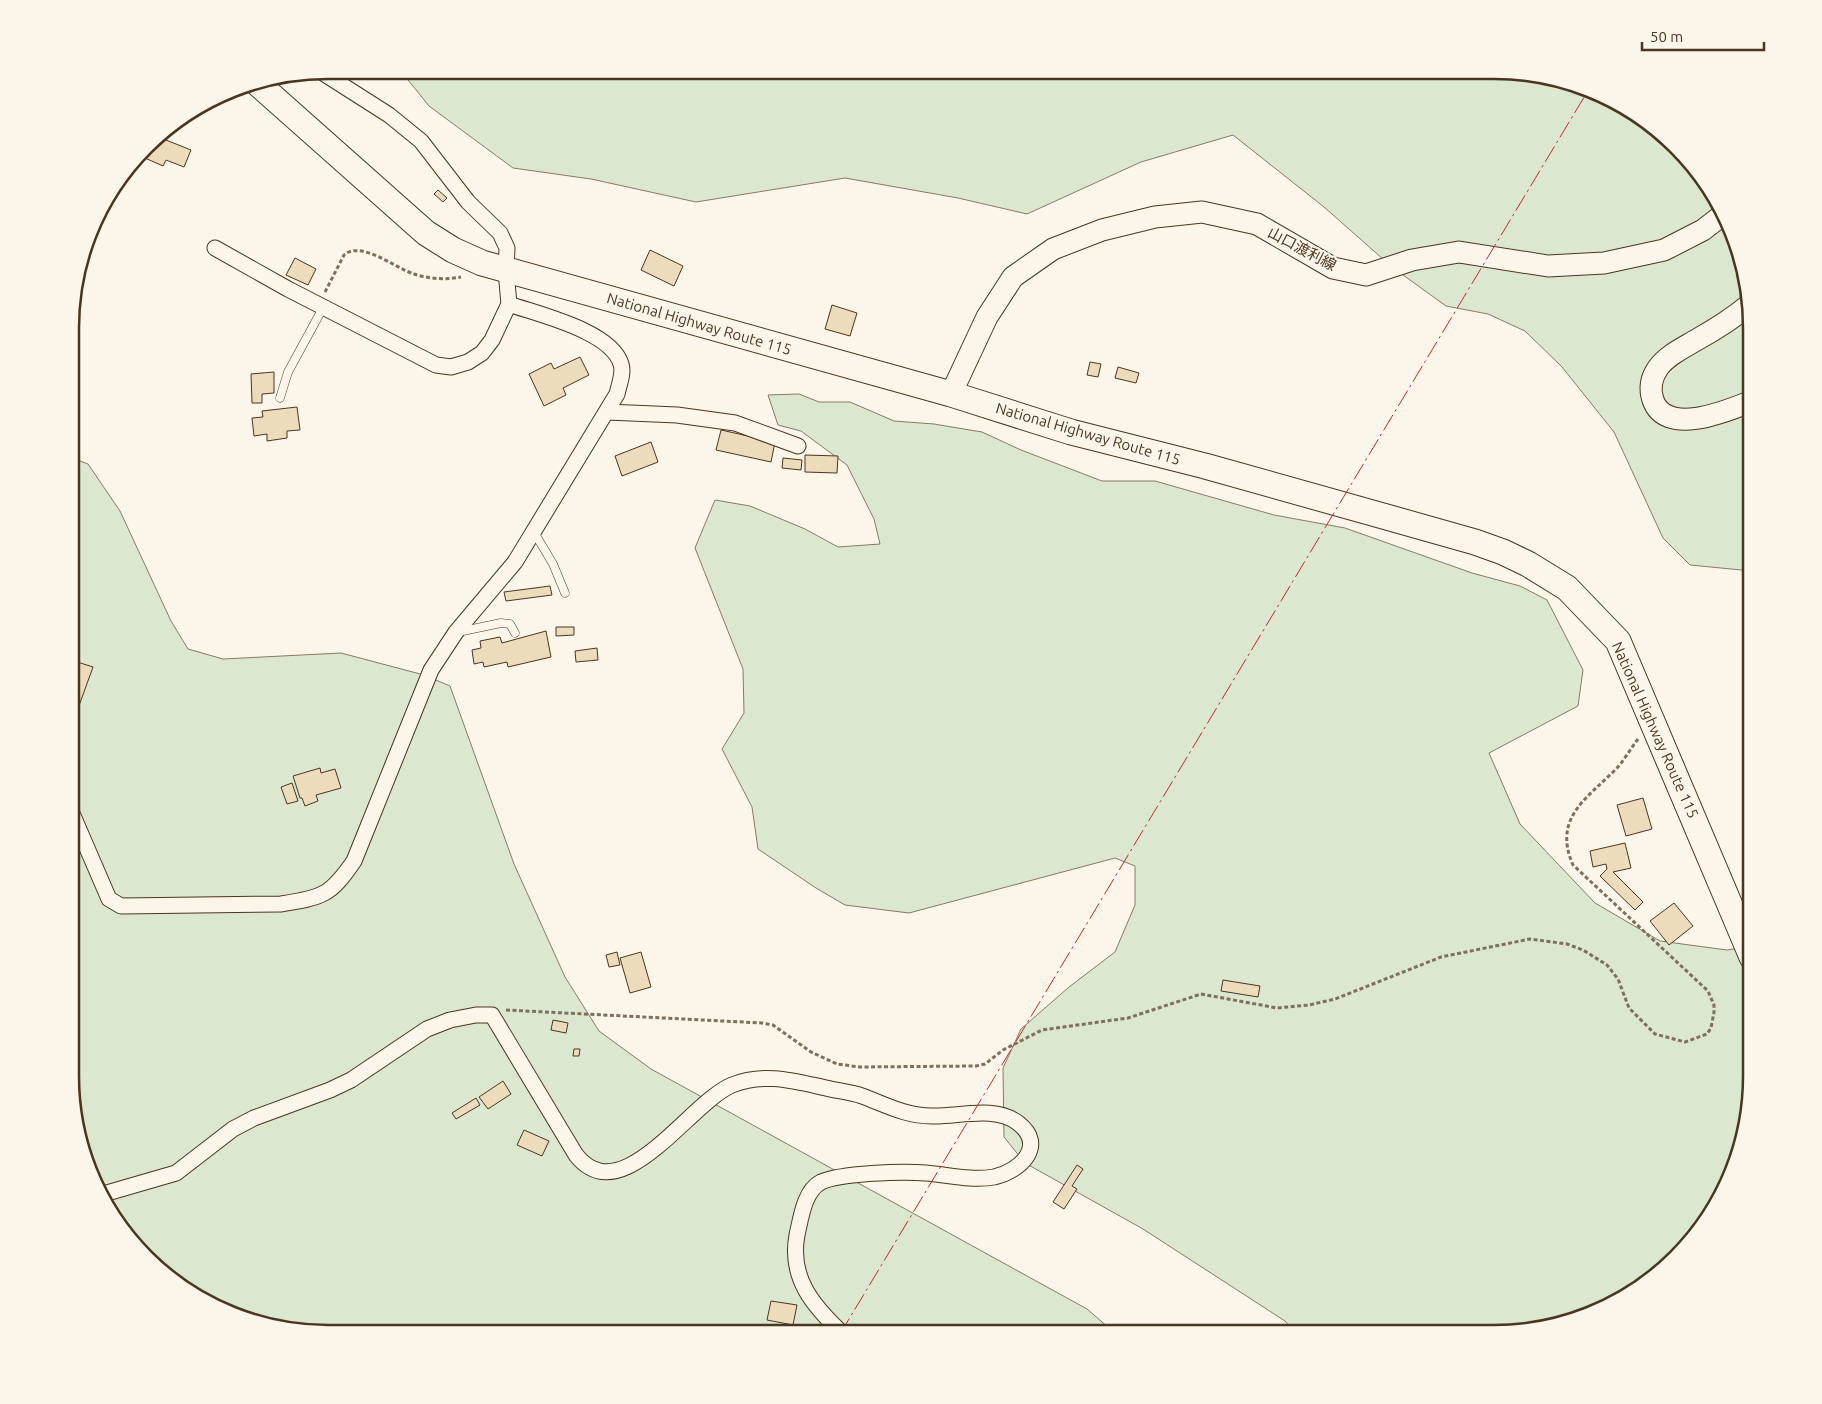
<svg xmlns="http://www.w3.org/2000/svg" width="1822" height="1404" font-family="Ubuntu,'Noto Sans JP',sans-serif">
	<rect width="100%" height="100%" fill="#fbf6e9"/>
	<g fill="#dce7d0" stroke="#887966">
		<path d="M400,70L1511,71L1592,90L1664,134L1726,214L1733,235L1734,259L1745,275L1752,328V571L1690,565L1663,538L1614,432L1562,367L1525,331L1488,314L1446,306L1392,267L1324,207L1233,135L1141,162L1027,214L958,198L845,178L696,202L591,179L513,168L429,106Z"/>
		<path d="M799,394L819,402H850L894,421L934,424L982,432L1021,450L1102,481H1155L1274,515L1345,528L1472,573L1520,586L1547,600L1583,670L1578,706L1489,753L1520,824L1595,903L1660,941L1727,950L1752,946L1751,1093L1732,1175L1688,1246L1608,1308L1545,1329L1494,1334H1296L1285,1321L1143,1229L1025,1163L1004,1137L1003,1068L1021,1029L1069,987L1115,952L1135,905V866L1115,858L909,913L845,905L816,888L758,849L752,807L722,749L744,713L743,669L695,548L715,500L750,506L805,529L838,547L880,544L874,519L847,465L801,431L778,425L768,395Z"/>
		<path d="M72,458L88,464L120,511L171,621L188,649L223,659L341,653L424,675L450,686L514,864L565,977L599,1031L651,1069L1087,1309L1116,1334L311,1333L230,1314L158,1270L97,1190L71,1093Z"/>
	</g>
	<g fill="#ecdcbc" stroke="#4a3520">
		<path d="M156,136L191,150L184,167L166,160L163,166L145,158Z"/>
		<path d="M438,190L447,198L443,202L434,194Z"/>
		<path d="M650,250L683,266L674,286L641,270Z"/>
		<path d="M295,258L316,269L308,285L286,275Z"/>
		<path d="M832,305L857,313L850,336L825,329Z"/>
		<path d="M580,357L589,375L563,388L566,395L544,406L529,374L551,363L554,369Z"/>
		<path d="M1090,362L1101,364L1098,377L1087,375Z"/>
		<path d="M1118,367L1139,373L1136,383L1115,378Z"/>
		<path d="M274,372V393L262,394V403H252L251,374Z"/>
		<path d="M297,407L300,430L287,431V438L267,441V434L254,436L252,418L263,417L262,411Z"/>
		<path d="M721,430L775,442L771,462L716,450Z"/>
		<path d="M651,442L658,462L622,476L615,456Z"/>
		<path d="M805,455L838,456L837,473L805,472Z"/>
		<path d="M783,458L802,460L801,470L782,468Z"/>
		<path d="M550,586L552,595L506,601L504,592Z"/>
		<path d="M556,627H574V635L556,636Z"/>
		<path d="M546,631L551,657L508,667L507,662L484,667L483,662L474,664L472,650L481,648L480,641L500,637L502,643Z"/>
		<path d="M597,648L598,660L576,662L575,651Z"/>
		<path d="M71,660L93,667L72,725H71Z"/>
		<path d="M320,768L321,773L335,769L341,788L316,795L318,801L305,806L302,798H300L293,776Z"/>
		<path d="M292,783L298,801L287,804L281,787Z"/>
		<path d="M1643,798L1652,829L1626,836L1617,805Z"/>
		<path d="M1625,843L1631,868L1613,872L1643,902L1635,910L1600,876L1607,869L1606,864L1593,867L1590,851Z"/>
		<path d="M1674,903L1693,926L1669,945L1650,921Z"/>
		<path d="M617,952L620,965L609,967L606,955Z"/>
		<path d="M641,952L651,987L630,993L620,958Z"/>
		<path d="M1223,980L1260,986L1258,997L1221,991Z"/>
		<path d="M553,1020L568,1023L566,1033L551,1030Z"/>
		<path d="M574,1049H580L579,1056H573Z"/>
		<path d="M503,1081L511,1094L488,1109L479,1097Z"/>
		<path d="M476,1098L480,1105L456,1119L452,1113Z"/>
		<path d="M524,1130L549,1141L542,1156L517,1145Z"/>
		<path d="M1077,1165L1083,1169L1072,1186L1077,1189L1064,1209L1053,1202Z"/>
		<path d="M771,1301L797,1305L793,1325L767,1320Z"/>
	</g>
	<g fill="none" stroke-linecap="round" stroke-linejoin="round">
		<defs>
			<g id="service">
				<path d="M280,398L288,372L324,306"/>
				<path d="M534,532L553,564L565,593"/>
				<path d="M458,632L501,623L510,624L515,633"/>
			</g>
			<g id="minor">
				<path d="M215,248L288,289L436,365L451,367L468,362L482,353L492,340L509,304L506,271L507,248L500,233L468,202L421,141L389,115L320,71"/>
				<path d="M607,412L677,415L735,423L798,446"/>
				<path d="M71,811L109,899L121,906L281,904C323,897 330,896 354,861L431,670L456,632L515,562L617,394C619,385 624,373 621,364C611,331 540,315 509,304"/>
				<path d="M100,1195L176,1173L233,1129L254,1118L330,1090L351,1080L427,1029L450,1020L476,1015H492L576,1155C622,1213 689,1103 732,1085C764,1072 794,1081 826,1088C838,1091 851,1092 862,1096C886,1105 906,1116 932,1116C958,1117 995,1105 1018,1123C1047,1145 1021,1171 994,1177C971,1181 949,1175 926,1173C902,1171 841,1173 821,1182C804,1191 801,1218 797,1235C789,1278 813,1306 843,1334"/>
			</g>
			<g id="secondary">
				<path d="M1749,305C1733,318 1716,329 1698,339C1685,347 1667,355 1658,368C1651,378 1649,388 1653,400C1666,437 1727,411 1752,401"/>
				<path d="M951,394L987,317L1013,277L1053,249L1102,230L1155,217L1202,212L1257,224L1333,268L1366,275L1412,260L1459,252L1548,266L1604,263L1664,250L1703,230L1725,213"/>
			</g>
			<path id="trunk" d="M256,82L426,233L453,250L482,263L951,394L1071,432L1205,466L1383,516L1475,542L1503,552L1528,564L1567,588L1618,641L1752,957"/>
		</defs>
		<use href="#service" stroke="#4a3520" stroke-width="9"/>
		<use href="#minor" stroke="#4a3520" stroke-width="17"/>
		<use href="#secondary" stroke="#4a3520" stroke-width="23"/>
		<use href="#trunk" stroke="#4a3520" stroke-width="27"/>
		<g stroke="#7f6f5c" stroke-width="3" stroke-dasharray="4 2.5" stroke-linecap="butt">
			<path d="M325,292L344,255C361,240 395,268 414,274C429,279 446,280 461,277"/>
			<path d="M506,1010L762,1023L773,1025L811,1052L837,1064L860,1067L976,1066L985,1064L1003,1050L1042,1030L1128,1018L1201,994L1277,1008L1309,1005L1335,999L1441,957L1530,939L1567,944L1583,950L1607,965L1618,979L1629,1008L1655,1034L1685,1042L1707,1034L1711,1028L1714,1012V1005L1708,991L1573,865C1552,817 1588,798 1617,768C1625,759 1631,748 1638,739"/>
		</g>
		<use href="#service" stroke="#fbf6e9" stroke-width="8"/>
		<use href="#minor" stroke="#fbf6e9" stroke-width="15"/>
		<use href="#secondary" stroke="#fbf6e9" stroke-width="21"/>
		<use href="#trunk" stroke="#fbf6e9" stroke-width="25"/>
		<path stroke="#c62828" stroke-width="1" stroke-dasharray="18 4 2.5 4" stroke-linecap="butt" d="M840,1334L1589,89"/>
	</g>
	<g text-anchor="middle" stroke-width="4" stroke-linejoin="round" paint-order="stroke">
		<g font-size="15" fill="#4a3520" stroke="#fbf6e9">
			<text transform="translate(1302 249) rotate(28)" y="5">山口渡利線</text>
			<text transform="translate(699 324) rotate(16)" y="5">National Highway Route 115</text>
			<text transform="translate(1088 434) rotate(16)" y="5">National Highway Route 115</text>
			<text transform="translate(1655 730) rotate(66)" y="5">National Highway Route 115</text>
		</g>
	</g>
	<path d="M0 0H1822V1404H0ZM328 79H1494A249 249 0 0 1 1743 328V1076A249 249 0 0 1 1494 1325H328A249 249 0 0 1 79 1076V328A249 249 0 0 1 328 79Z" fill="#fbf6e9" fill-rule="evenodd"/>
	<path fill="none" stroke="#4a3520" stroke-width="2.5" d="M328 79H1494A249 249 0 0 1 1743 328V1076A249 249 0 0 1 1494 1325H328A249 249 0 0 1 79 1076V328A249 249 0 0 1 328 79Z"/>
	<path d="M1642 42v8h122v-8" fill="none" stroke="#4a3520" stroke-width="2.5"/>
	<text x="1650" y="42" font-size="15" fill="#4a3520" stroke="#fbf6e9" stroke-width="4" paint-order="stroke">50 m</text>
</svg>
